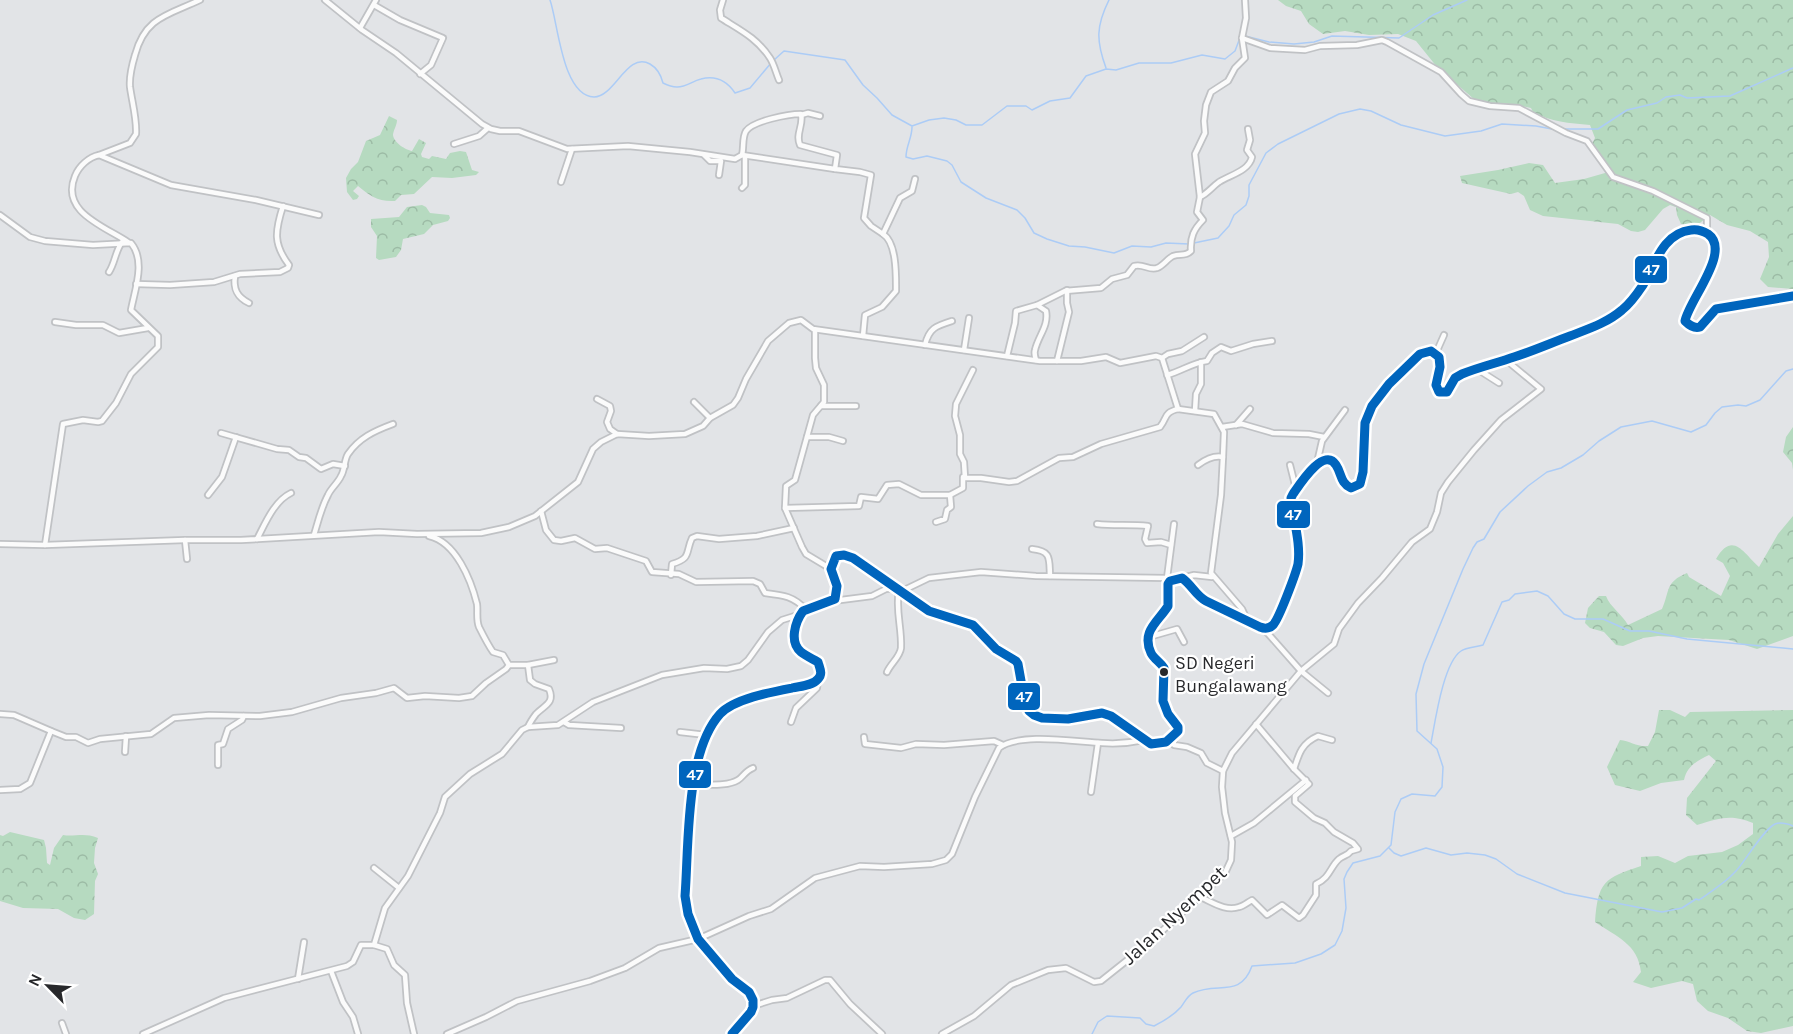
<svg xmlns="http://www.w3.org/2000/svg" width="1793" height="1034" font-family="Karla,sans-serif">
	<defs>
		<pattern id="forest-crowns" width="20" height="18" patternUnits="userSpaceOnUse" patternTransform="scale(1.5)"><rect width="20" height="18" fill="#b6dac0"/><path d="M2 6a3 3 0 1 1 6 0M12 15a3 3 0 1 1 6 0" fill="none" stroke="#9cbba5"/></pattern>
	</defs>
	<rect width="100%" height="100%" fill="#e2e4e7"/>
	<g fill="url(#forest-crowns)">
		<path d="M1278,0H1793V289L1768,287L1760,279L1769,257L1768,242L1750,231L1727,225L1710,215L1696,226L1681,224L1677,215L1676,207L1670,205L1663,209L1645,230L1638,232L1631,231L1618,224L1543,216L1530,210L1524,196L1518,192L1511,194L1462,183L1460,176L1498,170L1529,163L1543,165L1555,183L1584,179L1605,173L1609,166L1603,163L1591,146L1595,138L1590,125C1569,123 1551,122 1533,112L1531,108L1517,105L1488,104L1475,100L1437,67L1416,41L1398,34L1369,35L1345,31L1323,34L1309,24L1301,11L1286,6Z"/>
		<path d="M389,116L397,120C397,125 393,131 393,135C394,143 406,150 412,151L419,139L426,143L421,154L422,157L429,159L432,156L446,159L450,153L460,151L466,152L472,170L479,172L476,175L452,178L432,177L414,194L401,195L395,201C378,202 370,196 358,186L353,191L359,196L357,199L353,200L347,192L346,178L351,169L358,162L366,141L380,135Z"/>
		<path d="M422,205L426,207L430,213L449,215L450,218L448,221L433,225L424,234L403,239L401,250L396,257L379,260L376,258L377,236L371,227V219L399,217L407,207Z"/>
		<path d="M1793,427V470L1792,463L1783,452L1786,437Z"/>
		<path d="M1793,516V636L1757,649L1729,640L1658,636L1643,638L1623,646L1616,645L1604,632L1590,628L1585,623L1588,608L1599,596H1606C1610,607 1622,614 1628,625L1662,609C1670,591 1665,582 1687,573L1689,577L1721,596L1730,576L1723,563L1716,559C1733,530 1744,554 1759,567L1778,534Z"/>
		<path d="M1659,710H1670L1685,717L1690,712L1793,710V1026L1761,1033L1747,1031L1728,1018L1708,1011L1697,1001L1693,984L1682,981L1651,988L1633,982L1641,972C1638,944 1617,937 1595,922C1598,882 1604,878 1641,866V857L1658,856L1675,863L1688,856L1722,852L1738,845L1753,834V823C1730,814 1721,818 1697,825L1686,815L1687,798L1716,761L1709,755C1697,761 1687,766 1684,780L1661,783L1640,791L1615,785L1607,767L1620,740C1630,741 1637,747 1648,746L1655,732Z"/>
		<path d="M10,832L44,840L46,848L47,863L50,865L54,848L63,835C75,837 84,832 98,838L95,848L94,863L98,874L95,881L94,914L85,920L74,918L58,909L23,908L0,901V835L3,836Z"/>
	</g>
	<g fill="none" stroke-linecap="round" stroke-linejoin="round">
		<g stroke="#acccf6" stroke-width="1.5">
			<path d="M550,0C558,22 562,96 594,97C615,97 627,51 650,64C657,68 661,75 663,83C667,85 672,87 677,87C687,87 692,81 701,79C716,75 727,81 735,93L750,88L771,63"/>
			<path d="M774,60L784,51L845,60L863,85L877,98L892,115L912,126L929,120L944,118L956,120L966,125H982L1007,106H1026L1032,110L1050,101L1070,98L1086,76L1106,69L1116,70L1139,63H1171L1202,55L1225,59L1235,51L1241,35L1269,42L1294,44L1314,42L1332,36L1399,38L1433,15L1467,0"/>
			<path d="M1106,68C1096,41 1096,26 1109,0"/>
			<path d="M912,127C912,138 906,146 906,157L913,159L927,156L947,161L952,165L961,182L986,198L1017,210L1025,218L1034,233L1047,239L1069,246L1085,247L1114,253L1132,246L1151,247L1166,243L1189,244"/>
			<path d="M1561,129H1598L1627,110L1657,103L1666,97L1680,95L1687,98L1730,96L1793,68"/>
			<path d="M1194,243L1218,238L1229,226L1234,215L1246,205L1249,196V185L1266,153L1278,144L1339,114L1360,109L1371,111L1401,125L1445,136L1481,131L1502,124L1536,126L1557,130"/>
			<path d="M1431,743C1435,723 1443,663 1461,651C1466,647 1477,647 1483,645L1502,602L1509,600L1515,594L1537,591L1548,596L1564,614L1575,619H1603L1630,631H1649L1687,639L1793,649"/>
			<path d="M1389,848L1394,853L1401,856L1426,848L1451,855L1467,853L1485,855L1496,859L1517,874L1565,893L1662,912L1682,908L1696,899L1699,900C1712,891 1725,883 1736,871C1746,860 1763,830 1775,824C1780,822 1788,824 1793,826"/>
			<path d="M1092,1034L1098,1022L1107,1016L1140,1018L1146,1024L1154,1026C1164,1021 1174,1015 1181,1007C1185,1002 1187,996 1193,993C1217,981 1240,999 1252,966L1295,963L1321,954L1335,945L1342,931L1346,908L1344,879L1347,872L1353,863L1380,856L1391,845L1395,812L1401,799L1412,794L1435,796L1442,787L1443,767L1437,749L1417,731L1416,694L1424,664L1463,569L1473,548L1477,542L1484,539L1500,512L1528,486L1547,472L1561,468L1583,455L1599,441L1621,427L1652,421L1691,432L1706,425L1715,413L1722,407L1738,405L1746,406L1760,400L1786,371L1793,369"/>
		</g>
		<defs>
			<g id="minor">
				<path d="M325,0L362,30L396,53L482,124L491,129L500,131H519L567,149L628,146L690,152L735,159L742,155C744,148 742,137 746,131C753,121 788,114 801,114C804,125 795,134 800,145L837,155L835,169L860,172L871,175L864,218L871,226L883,234"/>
				<path d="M723,0L720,10L721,18C740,30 757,38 770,58C774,64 776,73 779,80"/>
				<path d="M374,5L400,20L443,38L431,65L420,74"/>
				<path d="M360,28L376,0"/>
				<path d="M1242,38L1270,48L1305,50L1320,46L1357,45L1382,40L1387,42L1441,72L1461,94L1469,101L1490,106L1519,108L1566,133L1587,141L1613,177L1653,191L1707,218V233"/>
				<path d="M801,115L808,113L820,116"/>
				<path d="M454,144L479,136L488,128"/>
				<path d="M99,155L130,143L136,134C137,119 132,102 130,87C129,76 132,65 135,55C145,17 168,15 200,0"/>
				<path d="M704,155L710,161H721L719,175"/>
				<path d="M742,155L835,169"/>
				<path d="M561,182L572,149"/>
				<path d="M742,188L745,185V156"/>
				<path d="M1200,197C1207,194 1212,187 1219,182C1230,175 1249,171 1252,157L1247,150L1250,140L1248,129"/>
				<path d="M0,215L30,237L45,241L93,245L131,243C146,261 135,289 131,310L158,336V347L131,374L116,403L102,421L98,422L83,420L63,424L45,545"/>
				<path d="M128,242C104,226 60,212 75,176C79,166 89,157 99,155L171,185L256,200L319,215"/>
				<path d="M109,272C115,263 115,252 122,242"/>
				<path d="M235,276C233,289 237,297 249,303"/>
				<path d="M136,284L170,285L214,282L240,274L280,272L288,268L289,265C273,244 275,231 283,206"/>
				<path d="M55,322L76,325H103L119,333L148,328"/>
				<path d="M815,330V358L816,368L824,385V402L813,415L795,480L786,486L785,508L802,547L806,554L831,569"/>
				<path d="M863,336L865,315L882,307L896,291C896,276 897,243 883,234L900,198L912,191L915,179"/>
				<path d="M925,345C929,328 936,326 952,321"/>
				<path d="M964,350L969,318"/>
				<path d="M1436,353L1444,335"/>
				<path d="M1007,356L1015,323L1016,311L1037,305"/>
				<path d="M1162,358L1178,409"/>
				<path d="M1036,360C1035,357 1034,353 1035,350C1038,336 1049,326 1046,311L1037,305L1065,291L1101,288L1112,279L1127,275L1134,266C1143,263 1149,271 1157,268C1163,266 1167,259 1173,256C1180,253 1185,257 1191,251C1190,237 1194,229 1203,220L1197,212L1200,197L1195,154L1205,133L1204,121L1206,105L1211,92L1228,81L1235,68L1245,58L1242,38L1246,18L1245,0"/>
				<path d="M1057,361L1069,312L1067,303V290"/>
				<path d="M1477,369L1499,383"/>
				<path d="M973,370L956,404L955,416L960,435V454L964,462L965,478H981L1009,482L1017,481L1059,458L1073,457L1101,444L1160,427C1168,417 1163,413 1178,409L1214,414L1224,432L1223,457L1221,495L1211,573L1242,609L1247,620"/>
				<path d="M1167,375C1182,371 1192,363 1207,361L1212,353L1221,347L1231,351L1253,344L1272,341"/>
				<path d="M597,399L610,406L611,411L607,422L610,429L617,434"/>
				<path d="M694,402L710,418"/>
				<path d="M821,406H856"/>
				<path d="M1195,411L1196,394L1201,384V362"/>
				<path d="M1236,425L1250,409"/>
				<path d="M1222,427L1242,424L1273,433L1309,434L1324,437"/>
				<path d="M221,433L277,449L289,450L299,457L306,458L321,469L333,464L345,466"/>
				<path d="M807,437H829L843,441"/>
				<path d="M1317,463L1322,441L1345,410"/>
				<path d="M1198,465C1206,459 1214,455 1223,457"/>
				<path d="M1290,465L1296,489"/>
				<path d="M208,495L222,477L236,437"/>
				<path d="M950,495L963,488V477"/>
				<path d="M785,508L859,506L861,497L878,499L887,485L899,484L921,495H950L951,507L947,510L945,519L936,522"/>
				<path d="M541,511L546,530L554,540L561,541L575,538L595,549L607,548L646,561L652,572L679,574L696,582L753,581L760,584L765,593C782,595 794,596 806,610"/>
				<path d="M1097,524C1114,526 1131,524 1148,526L1145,539L1147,543L1161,542L1171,545"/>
				<path d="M314,535C318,522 321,508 328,495C331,488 338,483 341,476C345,470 344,460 348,454C359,438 374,431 393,424"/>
				<path d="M257,539C265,524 274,501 291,493"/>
				<path d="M185,540L187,559"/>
				<path d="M0,544L45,545L185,540H241L379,532L417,534L481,533L509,527L535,516L578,482L593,449L601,442L617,434L649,436L685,434L703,426L710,418L733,405L738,398L746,379L768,341L789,323L801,320L813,329L1040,361H1081L1106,357L1120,363L1156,356L1162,358L1168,354L1182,351L1204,337"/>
				<path d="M1032,549C1052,551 1049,559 1050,576"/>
				<path d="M671,575L672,564C692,558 685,553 692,538L697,536L719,539L757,536L794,528"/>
				<path d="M1167,578L1174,524"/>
				<path d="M1182,578L1194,575L1212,577"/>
				<path d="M902,591L929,578L981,572L1036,576L1167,578L1170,581"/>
				<path d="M833,601L872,596L886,589L897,588"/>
				<path d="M1264,629L1301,671L1328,693"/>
				<path d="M1149,637L1177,629L1184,642"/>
				<path d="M509,665H528L554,660"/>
				<path d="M528,665L530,680L535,684L549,689C555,703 545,705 536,714C533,718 530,722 528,727"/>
				<path d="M887,672C891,663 900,657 901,648C902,628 895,609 899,589"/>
				<path d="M0,714L14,715L51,731L66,737H76L88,743L100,739L151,734L174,718L209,715L260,716L292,712L341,698L376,693L394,688L407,698L425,696L459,698L472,696L486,683L506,669L509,665L503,655L493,652C488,645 483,635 479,627C476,620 478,611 477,604C471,580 456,542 429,536"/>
				<path d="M564,722L569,725L621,728"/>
				<path d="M791,722L796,708L817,688L818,679"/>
				<path d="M680,732L706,735"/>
				<path d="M864,737L865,744L901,748L916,744L944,745L994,741L1003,745"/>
				<path d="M1173,737L1174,745L1187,747L1201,753L1207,763L1223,771"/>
				<path d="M125,752L126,736"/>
				<path d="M218,765V745L223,744L228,729L242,720L244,716"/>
				<path d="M1294,769C1299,753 1302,743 1318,736L1332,740"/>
				<path d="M693,785C706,784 726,787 738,780C743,777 745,771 753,768"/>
				<path d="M0,790L20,789L30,783L51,731"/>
				<path d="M1091,792L1098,743"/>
				<path d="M1231,836L1254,823L1306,780"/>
				<path d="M374,868L399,888"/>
				<path d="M1198,896C1211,901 1225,912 1239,907C1244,906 1248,902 1252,900L1267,915L1282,905L1299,918L1303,915L1316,895V884C1330,878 1330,867 1339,859C1344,855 1347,856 1351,851L1358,849L1353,843L1334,832L1325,823L1314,818L1295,802V796L1309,784L1294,769L1256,724"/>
				<path d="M374,945L387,949L394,965L405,975L407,1003L414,1034"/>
				<path d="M331,971L343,1002L353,1017L358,1034"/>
				<path d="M298,979L304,942"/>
				<path d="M753,1006L772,1000L787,998L825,980H830L850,1004L882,1034"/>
				<path d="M62,1023L66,1034"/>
				<path d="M143,1034L224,998L347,966L353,962L361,945H374L385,908L408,876L440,813L445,797L470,774L502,754L522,730L528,727L558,725L593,702L662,675L704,668L727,669L741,666L748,660L768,632L782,620L801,614"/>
				<path d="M447,1034L486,1017L517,1001L590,981L625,968L659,948L698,939L749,916L771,909L815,878L860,866L884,867L932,864L946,860L952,854L975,797L999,748C1019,732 1077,742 1102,743C1115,744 1130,743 1144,740"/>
				<path d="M732,1034L751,1012L753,1007V1000L749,992L732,979L698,939L688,914L685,896C689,845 685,753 720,714C734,699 771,692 792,688C800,686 812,686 818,679C823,674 820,669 818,662C813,659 806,656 801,652C789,642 795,622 803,611L835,599L837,586L831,569L836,556L844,555L853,558L929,611L973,625L996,649L1016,661L1018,664L1025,703L1029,711L1034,715L1042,718L1068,719L1102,713L1111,716L1151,744L1166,742L1178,731V727L1168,714L1163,701L1164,668C1160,662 1154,659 1151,653C1141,631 1158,622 1168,606V584L1170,581L1182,578C1192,585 1196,596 1206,601L1260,627C1265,629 1269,629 1273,625C1279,619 1296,573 1298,564C1301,543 1293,519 1291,498L1293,494C1300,484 1324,446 1336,465C1342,474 1340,483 1351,488L1360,484L1363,472L1365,423L1372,406L1389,384L1420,354L1431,351L1439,357L1440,367L1436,385L1439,392H1447L1455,378L1462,374C1479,367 1497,363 1514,357C1533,351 1551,343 1570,336C1588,329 1607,323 1622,310C1631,303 1637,294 1643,285C1655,264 1663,233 1691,230C1697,229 1703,231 1708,234C1732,251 1689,300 1685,321C1689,325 1694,329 1700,327L1716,309L1793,296"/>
				<path d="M942,1034L974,1016L1011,985L1048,970L1066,968L1094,982L1101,981L1150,942L1225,873L1231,860L1232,842L1225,813L1222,787L1223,771L1232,753L1301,671L1334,644L1339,629L1358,603L1382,578L1412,542L1430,529L1437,512L1441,493L1448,482L1474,450L1501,420L1541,389L1506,360"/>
			</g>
		</defs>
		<use href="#minor" stroke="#c0c2c5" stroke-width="8"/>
		<use href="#minor" stroke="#fbfbfb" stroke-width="4.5"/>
		<defs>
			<path id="bus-1" d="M732,1034L751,1012L753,1007V1000L749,992L732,979L698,939L688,914L685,896C689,845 685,753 720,714C734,699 771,692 792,688C800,686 812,686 818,679C823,674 820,669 818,662C813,659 806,656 801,652C789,642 795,622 803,611L835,599L837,586L831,569L836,556L844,555L853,558L929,611L973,625L996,649L1016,661L1018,664L1025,703L1029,711L1034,715L1042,718L1068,719L1102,713L1111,716L1151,744L1166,742L1178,731V727L1168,714L1163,701L1164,668C1160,662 1154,659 1151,653C1141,631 1158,622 1168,606V584L1170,581L1182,578C1192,585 1196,596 1206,601L1260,627C1265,629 1269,629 1273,625C1279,619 1296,573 1298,564C1301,543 1293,519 1291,498L1293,494C1300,484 1324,446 1336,465C1342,474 1340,483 1351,488L1360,484L1363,472L1365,423L1372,406L1389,384L1420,354L1431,351L1439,357L1440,367L1436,385L1439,392H1447L1455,378L1462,374C1479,367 1497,363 1514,357C1533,351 1551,343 1570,336C1588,329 1607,323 1622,310C1631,303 1637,294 1643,285C1655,264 1663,233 1691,230C1697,229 1703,231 1708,234C1732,251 1689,300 1685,321C1689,325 1694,329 1700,327L1716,309L1793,296"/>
		</defs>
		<use href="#bus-1" stroke="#fff" stroke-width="14"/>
		<use href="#bus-1" stroke="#0065bd" stroke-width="9"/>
	</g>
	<circle fill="#27282b" stroke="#fff" stroke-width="2" cx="1164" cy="672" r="5"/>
	<g text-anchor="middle" stroke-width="4.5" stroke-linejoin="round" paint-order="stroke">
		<g font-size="18" fill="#27282b" stroke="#fff" text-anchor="start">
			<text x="1175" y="669">SD Negeri<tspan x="1175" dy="23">Bungalawang</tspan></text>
		</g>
		<g font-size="20" fill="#27282b" stroke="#fff">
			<text transform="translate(1174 915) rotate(-43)" y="7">Jalan Nyempet</text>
		</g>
	</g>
	<g stroke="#fff" stroke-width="2">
		<rect x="1634" y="255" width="34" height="29" rx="6" fill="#0065bd"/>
		<rect x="1276" y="500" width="35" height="29" rx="6" fill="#0065bd"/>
		<rect x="1007" y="682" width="34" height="29" rx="6" fill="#0065bd"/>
		<rect x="678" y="760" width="34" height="29" rx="6" fill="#0065bd"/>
	</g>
	<g font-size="16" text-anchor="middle" font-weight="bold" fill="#fff">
		<text x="1651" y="275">47</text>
		<text x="1293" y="520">47</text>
		<text x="1024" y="702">47</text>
		<text x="695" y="780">47</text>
	</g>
	<g transform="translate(48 986) rotate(295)" stroke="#ffffff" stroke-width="4.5" paint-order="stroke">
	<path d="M0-4.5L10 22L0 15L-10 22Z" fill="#27282b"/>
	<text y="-9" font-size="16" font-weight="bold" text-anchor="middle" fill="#27282b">N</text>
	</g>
</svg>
